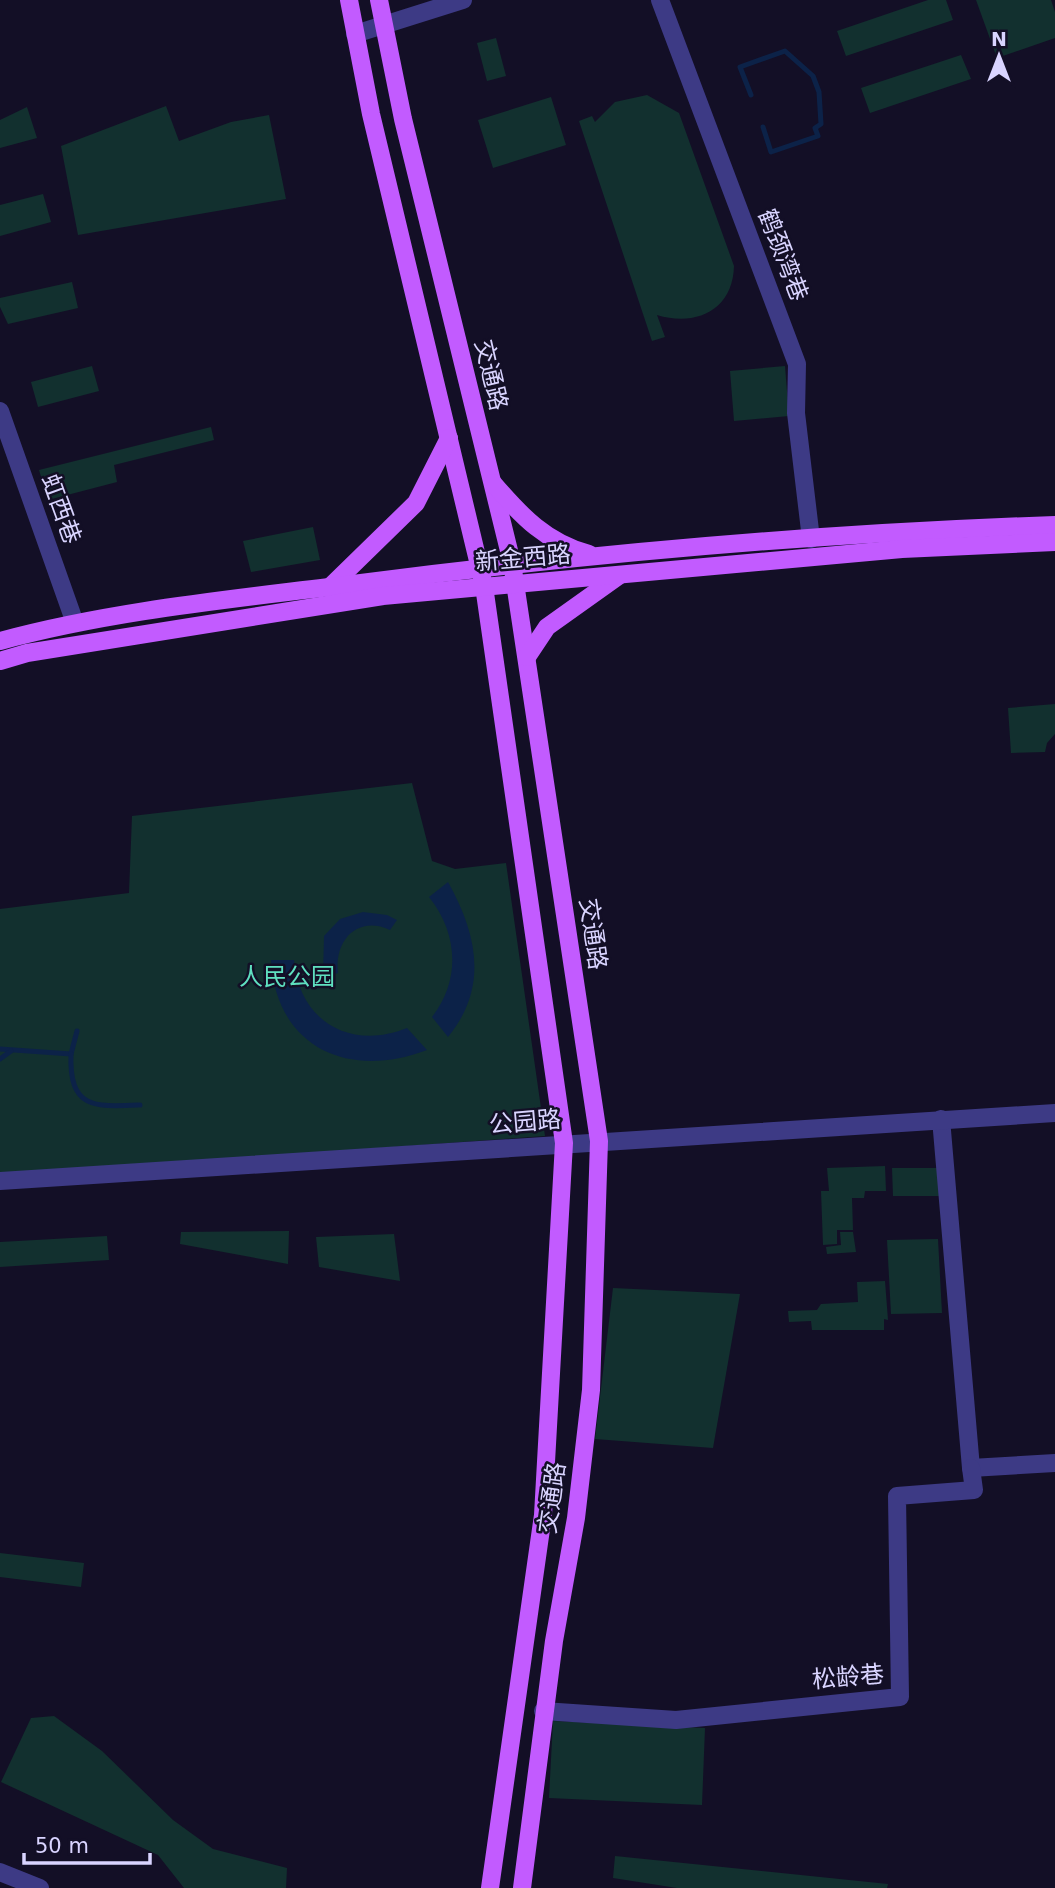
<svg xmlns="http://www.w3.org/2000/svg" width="1055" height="1888" font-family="'DejaVu Sans','Noto Sans SC',sans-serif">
	<rect width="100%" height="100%" fill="#130f26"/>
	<g fill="#12302f">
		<path d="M928,0H946L953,20L846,56L837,31Z"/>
		<path d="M976,0H1051L1055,12V38L997,58Z"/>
		<path d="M496,38L506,76L487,81L477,43Z"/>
		<path d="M961,55L971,79L870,113L861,88Z"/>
		<path d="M647,95L679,113L734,266C733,310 696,327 657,315L665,337L652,341L579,121L592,116L595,122L615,102Z"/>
		<path d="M551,97L566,145L493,168L478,120Z"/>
		<path d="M166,106L179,141L231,122L269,115L286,199L78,235L61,146Z"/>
		<path d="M27,107L37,138L0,148V120Z"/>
		<path d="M43,194L51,222L0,236V205Z"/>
		<path d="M72,282L78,308L8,324L0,307V298Z"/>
		<path d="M92,366L99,391L38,407L31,382Z"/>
		<path d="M785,366L789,416L734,421L730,371Z"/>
		<path d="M211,427L214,440L114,465L117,482L48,500L39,470Z"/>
		<path d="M313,527L320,560L251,572L243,541Z"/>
		<path d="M1055,704V734L1047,743L1045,752L1011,753L1008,708Z"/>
		<path d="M412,783L432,861L455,869L506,863L545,1136L0,1176V909L129,893L132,816Z"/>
		<path d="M885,1166L886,1191H865L864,1198H852L853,1230H837V1244L823,1245L821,1191H829L827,1168Z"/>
		<path d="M892,1168H940L941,1196H893Z"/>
		<path d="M289,1231L288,1264L180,1244L181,1232Z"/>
		<path d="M840,1232H853L856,1252L827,1254L826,1247L841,1245Z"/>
		<path d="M394,1234L400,1281L319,1267L316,1237Z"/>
		<path d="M107,1236L109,1260L0,1267V1242Z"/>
		<path d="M938,1239L942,1313L891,1314L887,1240Z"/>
		<path d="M885,1281L888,1320L884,1319V1330H812L811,1321L789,1322L788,1311L817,1310L821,1304L858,1302L857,1282Z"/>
		<path d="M613,1288L740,1294L713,1448L595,1439Z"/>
		<path d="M0,1553L84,1563L81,1587L0,1577Z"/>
		<path d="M54,1716L102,1751L173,1820L213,1849L287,1868L286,1888H184L158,1855L1,1782L31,1718Z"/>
		<path d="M553,1721L705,1728L702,1805L549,1798Z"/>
		<path d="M615,1856L888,1884L887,1888H677L613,1878Z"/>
	</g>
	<g fill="#0c2248">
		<path d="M448,882C477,934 489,987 448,1037L432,1017C461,980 458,933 429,897Z"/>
		<path d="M363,912L387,915L397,920L390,930C358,915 334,940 338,973L323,977L324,936L340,919Z"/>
		<path d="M271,960H294C299,1021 350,1051 407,1028L427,1050C349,1080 276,1048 271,960Z"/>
	</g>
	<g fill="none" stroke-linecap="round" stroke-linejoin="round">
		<g stroke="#0c2248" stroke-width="5">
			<path d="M751,95L740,67L785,51L813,76L819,92L821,124L815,128L818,136L771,152L763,127"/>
			<path d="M0,1049L71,1054L77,1031"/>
			<path d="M71,1054C69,1109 94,1107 140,1105"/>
			<path d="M0,1059L11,1051"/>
		</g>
		<g stroke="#3d3a85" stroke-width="18">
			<path d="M660,0L797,364L796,413L811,539"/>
			<path d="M355,34L463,0"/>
			<path d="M0,411L75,623"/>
			<path d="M941,1119L971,1468L1055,1463"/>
			<path d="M0,1181L1055,1113"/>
			<path d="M543,1711L676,1720L900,1697L897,1496L974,1490L971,1468"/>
			<path d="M0,1872L40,1888"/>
		</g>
		<g stroke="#c25bff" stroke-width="18">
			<path d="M349,0L371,114L484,586L564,1143L543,1515L490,1888"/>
			<path d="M379,0L403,119L512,563L599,1141L591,1390L576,1518L554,1641L522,1888"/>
			<path d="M493,483C521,516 547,543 589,554"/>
			<path d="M331,586L416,503L449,438"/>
			<path d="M0,641C114,610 235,599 353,584C585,554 821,533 1055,525"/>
			<path d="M527,657L547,627L620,575"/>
			<path d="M0,661L27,653L383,596L902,549L1055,542"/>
		</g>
	</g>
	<g text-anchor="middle" stroke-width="5" stroke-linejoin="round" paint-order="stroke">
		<g font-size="24" fill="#d9d4ff" stroke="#130f26">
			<text transform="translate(783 255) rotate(69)" y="8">鹤颈湾巷</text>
			<text transform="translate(491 375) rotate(77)" y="8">交通路</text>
			<text transform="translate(61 509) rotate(70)" y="8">虹西巷</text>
			<text transform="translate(523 558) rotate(-5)" y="8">新金西路</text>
			<text transform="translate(593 934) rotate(82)" y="8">交通路</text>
			<text transform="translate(525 1122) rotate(-5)" y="8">公园路</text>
			<text transform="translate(552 1498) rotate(-82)" y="8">交通路</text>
			<text transform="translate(848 1677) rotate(-5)" y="8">松龄巷</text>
		</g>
		<g font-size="24" fill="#5fe0c0" stroke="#130f26">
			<text x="287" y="985">人民公园</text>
		</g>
	</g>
	<g transform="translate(999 56)" stroke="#130f26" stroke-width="5" paint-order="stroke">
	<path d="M0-5L12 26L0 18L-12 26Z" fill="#d9d4ff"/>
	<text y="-10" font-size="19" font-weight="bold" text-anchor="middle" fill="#d9d4ff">N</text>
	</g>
	<path d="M24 1853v10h126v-10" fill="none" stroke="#d9d4ff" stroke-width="3.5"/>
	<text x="35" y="1853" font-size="21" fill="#d9d4ff" stroke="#130f26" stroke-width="5" paint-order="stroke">50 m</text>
</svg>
